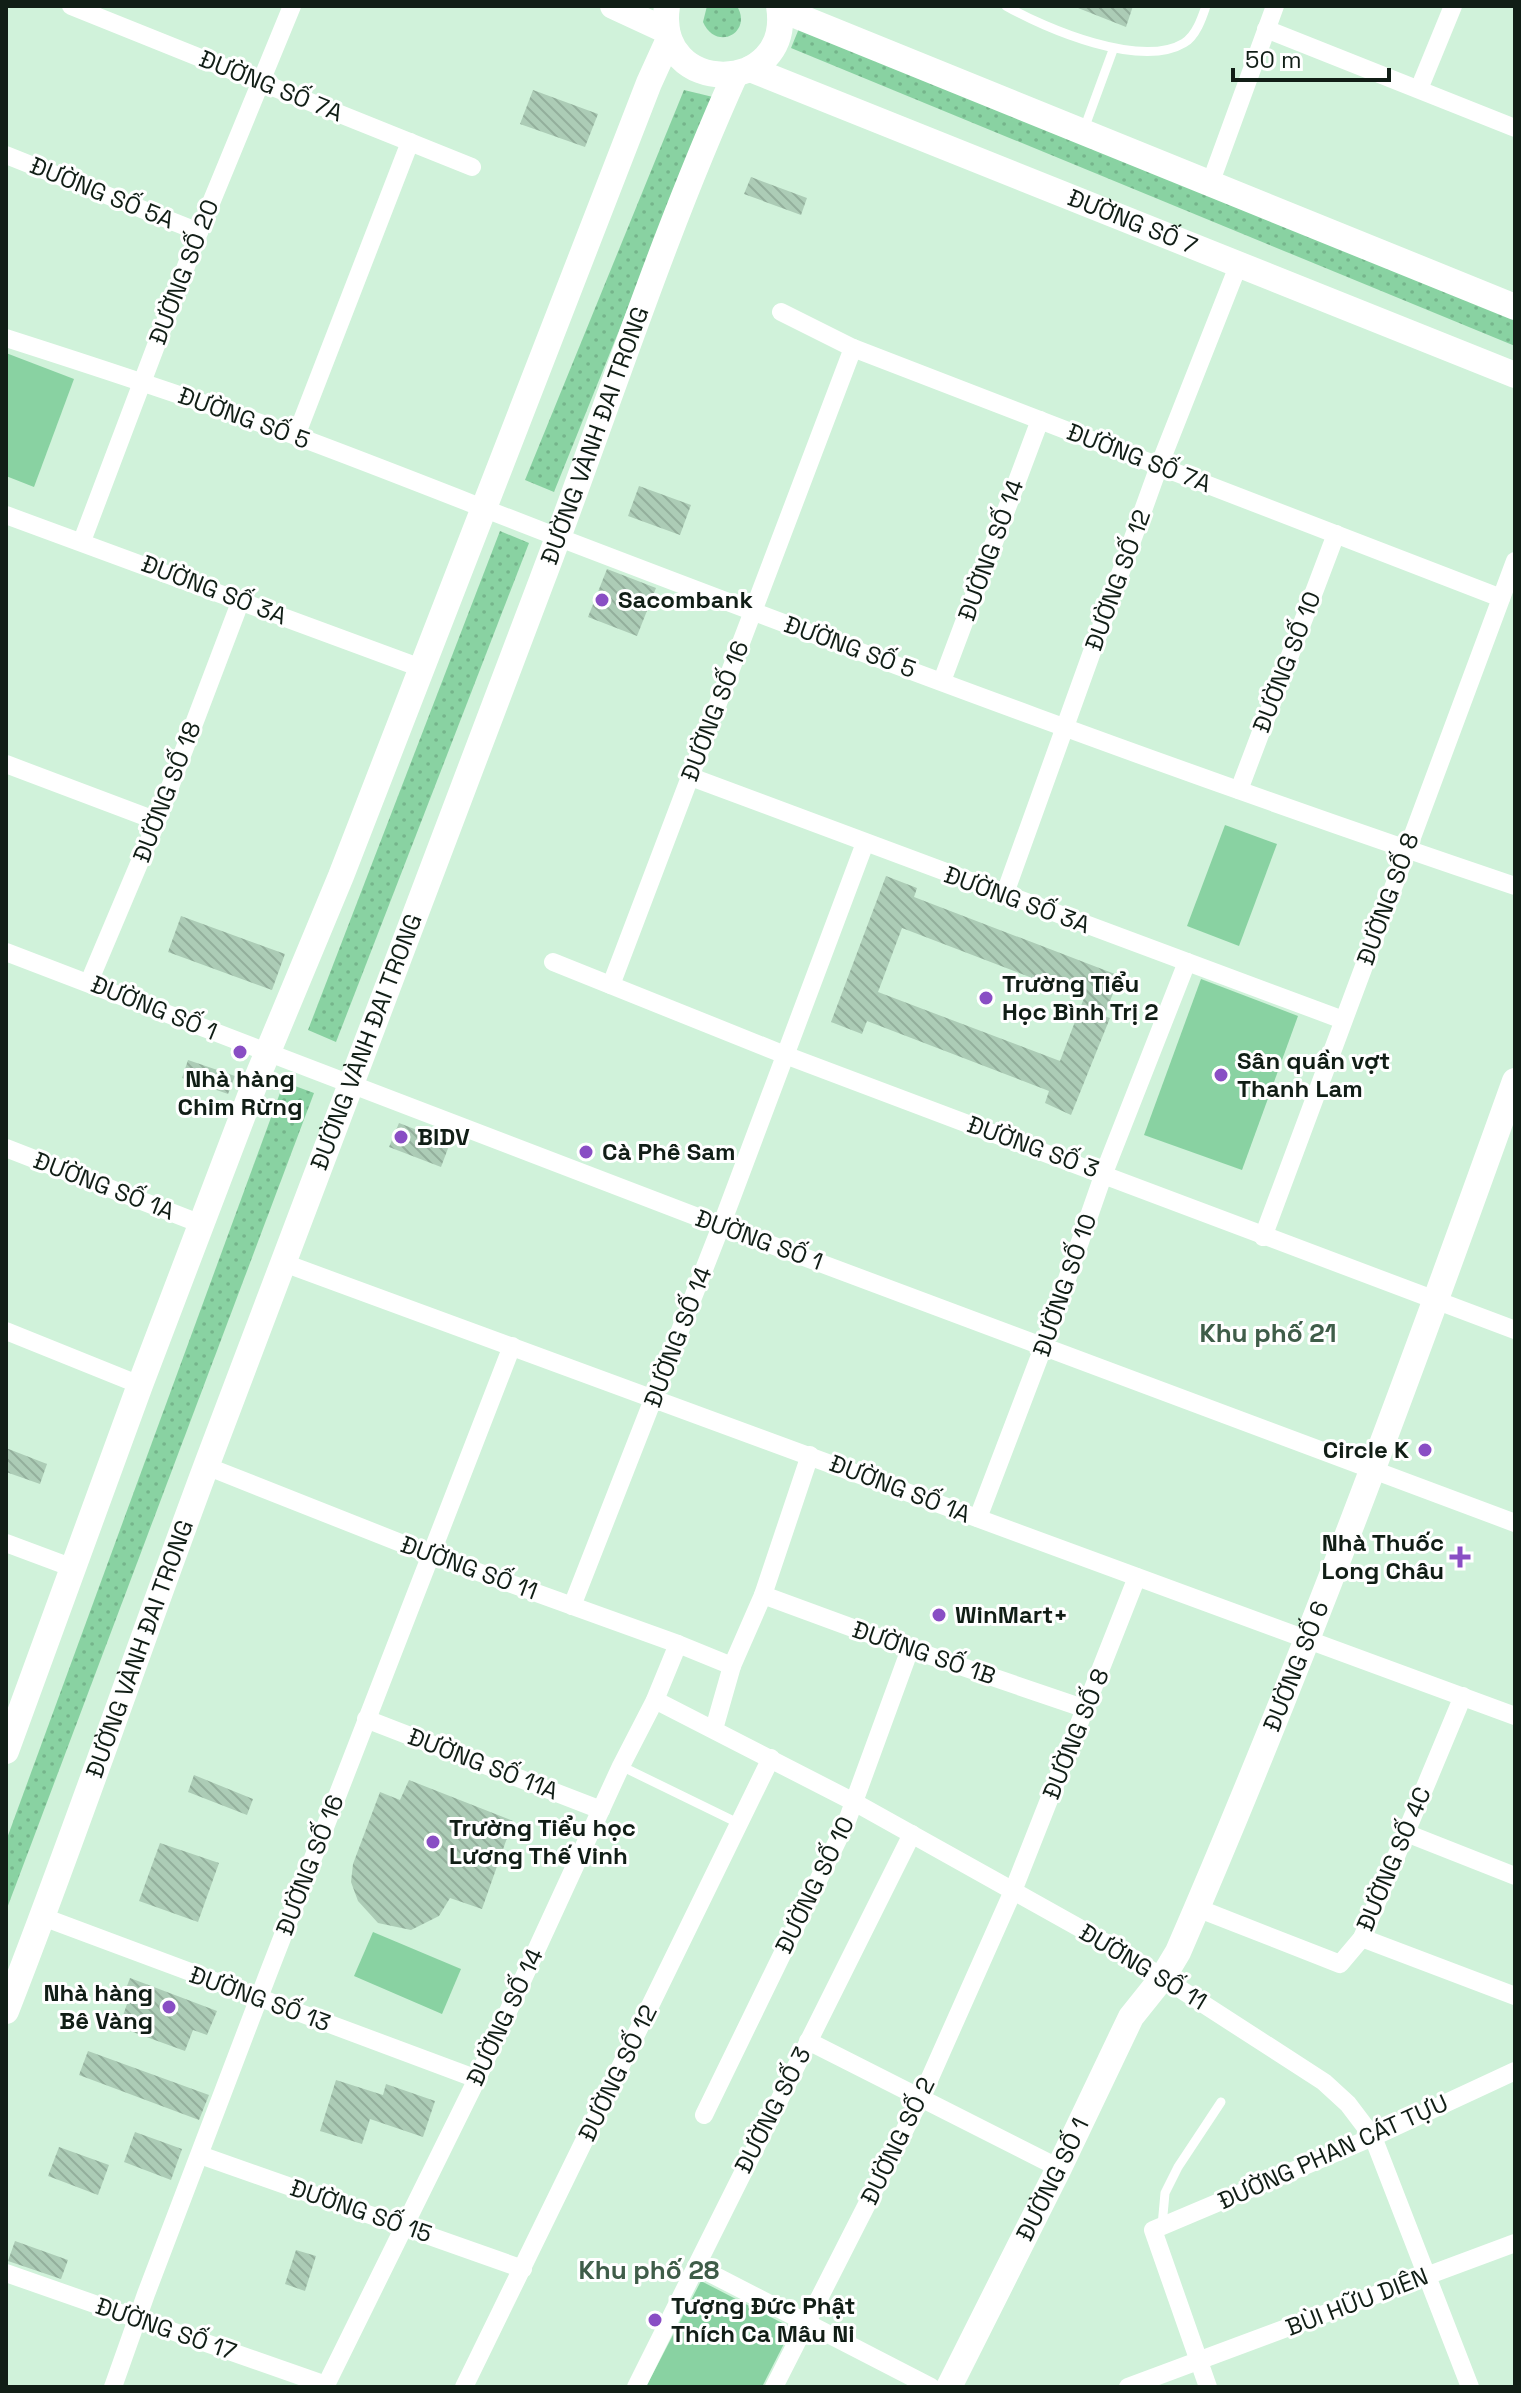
<svg xmlns="http://www.w3.org/2000/svg" width="1521" height="2393" font-family="'Space Grotesk',sans-serif">
	<defs>
		<pattern id="grass-dots" width="8" height="8" patternUnits="userSpaceOnUse" patternTransform="scale(2)"><rect width="8" height="8" fill="#89d2a2"/><path d="M2 2h.1M6 6h.1" fill="none" stroke="#75b48b" stroke-width="1.8" stroke-linecap="round"/></pattern>
		<pattern id="building-back-hatch" width="6" height="6" patternUnits="userSpaceOnUse" patternTransform="scale(2)"><rect width="6" height="6" fill="#acccb6"/><path d="M-1 5l2 2M0 0l6 6M5-1l2 2" fill="none" stroke="#93af9c"/></pattern>
	</defs>
	<rect width="100%" height="100%" fill="#d0f2da"/>
	<g fill="url(#grass-dots)">
		<path d="M707,6H737C753,33 716,52 703,22Z"/>
		<path d="M800,26L1515,320V346L791,48Z"/>
		<path d="M684,90L713,97L554,492L525,480Z"/>
		<path d="M500,531L529,543L336,1042L308,1030Z"/>
		<path d="M284,1082L314,1093L6,1911V1841Z"/>
	</g>
	<g fill="#89d2a2">
		<path d="M6,353L74,379L34,487L6,476Z"/>
		<path d="M1225,825L1277,844L1239,946L1187,926Z"/>
		<path d="M1201,979L1298,1016L1242,1170L1144,1135Z"/>
		<path d="M373,1932L461,1969L442,2014L354,1976Z"/>
		<path d="M701,2281L792,2328L762,2387H646Z"/>
	</g>
	<g fill="url(#building-back-hatch)" fill-rule="evenodd">
		<path d="M1073,6H1133L1126,27Z"/>
		<path d="M533,90L598,114L585,147L520,124Z"/>
		<path d="M751,177L807,198L801,215L744,194Z"/>
		<path d="M639,486L691,505L680,535L628,516Z"/>
		<path d="M607,569L656,588L637,636L588,617Z"/>
		<path d="M886,876L917,888L914,897L1120,976L1104,1016L1110,1018L1071,1115L1045,1103L1049,1091L867,1021L862,1034L831,1022ZM902,928L1084,998L1060,1061L878,992Z"/>
		<path d="M181,916L285,954L272,990L168,952Z"/>
		<path d="M188,1060L235,1076L228,1094L182,1078Z"/>
		<path d="M399,1123L450,1143L441,1167L389,1147Z"/>
		<path d="M6,1448L47,1464L40,1484L6,1472Z"/>
		<path d="M194,1775L253,1799L247,1815L188,1792Z"/>
		<path d="M409,1780L513,1821L482,1909L450,1898L439,1916L411,1930L378,1923L358,1901L351,1882L353,1864L380,1792L400,1800Z"/>
		<path d="M160,1843L219,1863L198,1922L139,1901Z"/>
		<path d="M130,1978L217,2011L207,2035L193,2030L185,2051L119,2027L127,2004L121,2002Z"/>
		<path d="M88,2051L209,2095L199,2120L79,2075Z"/>
		<path d="M336,2080L383,2095L386,2084L435,2101L423,2137L370,2119L362,2144L320,2131Z"/>
		<path d="M135,2132L182,2149L171,2180L124,2162Z"/>
		<path d="M59,2147L109,2165L98,2195L48,2176Z"/>
		<path d="M15,2241L68,2260L61,2279L8,2261Z"/>
		<path d="M296,2250L316,2256L305,2291L285,2284Z"/>
	</g>
	<g fill="none" stroke-linecap="round" stroke-linejoin="round">
		<g stroke="#fff" stroke-width="9">
			<path d="M1006,6C1046,29 1141,69 1184,43C1196,36 1202,18 1206,6"/>
			<path d="M1084,129L1113,50"/>
			<path d="M621,1766L740,1824"/>
			<path d="M1162,2226L1165,2193L1178,2167L1221,2102"/>
		</g>
		<g stroke="#fff" stroke-width="18">
			<path d="M71,6L472,167"/>
			<path d="M1266,29L1515,128"/>
			<path d="M1419,89L1453,6"/>
			<path d="M6,155L199,232"/>
			<path d="M1210,184L1275,6"/>
			<path d="M781,312L853,348L1501,598"/>
			<path d="M6,338C103,369 200,401 296,436C385,469 472,504 560,538C876,659 1194,778 1515,886"/>
			<path d="M296,436L410,142"/>
			<path d="M6,515L421,668"/>
			<path d="M82,541L199,232L292,6"/>
			<path d="M942,681L1040,420"/>
			<path d="M6,764L157,821"/>
			<path d="M691,777L1343,1020"/>
			<path d="M1239,790L1336,534"/>
			<path d="M1004,896L1159,466L1238,266"/>
			<path d="M6,952L721,1226L1515,1523"/>
			<path d="M553,962L785,1055L1515,1330"/>
			<path d="M89,982L157,821L241,600"/>
			<path d="M611,985L853,348"/>
			<path d="M6,1148L201,1224"/>
			<path d="M1263,1237L1515,561"/>
			<path d="M284,1263L1515,1716"/>
			<path d="M6,1331L140,1385"/>
			<path d="M206,1466L431,1555L678,1644L732,1666"/>
			<path d="M978,1518L1044,1345L1104,1173L1187,962"/>
			<path d="M6,1543L73,1568"/>
			<path d="M763,1595L910,1649L1086,1709"/>
			<path d="M572,1606L721,1226L865,843"/>
			<path d="M655,1700L854,1802L1126,1954L1324,2082L1348,2104L1373,2137L1470,2387"/>
			<path d="M366,1719L601,1810"/>
			<path d="M714,1729L732,1666L763,1595L810,1455"/>
			<path d="M1406,1833L1515,1876"/>
			<path d="M1197,1908L1340,1964L1362,1938L1463,1696"/>
			<path d="M43,1917L477,2079"/>
			<path d="M1362,1938L1515,1996"/>
			<path d="M808,2041L1059,2168"/>
			<path d="M704,2115L847,1821L910,1649"/>
			<path d="M200,2155L523,2269"/>
			<path d="M700,2262L702,2269L931,2387"/>
			<path d="M6,2273L326,2385"/>
			<path d="M113,2387L146,2294L268,1974L512,1346"/>
			<path d="M325,2387L477,2079L621,1766L655,1700L678,1644"/>
			<path d="M464,2387L771,1758"/>
			<path d="M636,2387L912,1834"/>
			<path d="M774,2387L921,2098L1013,1891L1137,1577"/>
			<path d="M1128,2387L1515,2243"/>
			<path d="M1208,2387L1153,2230L1373,2137L1515,2071"/>
		</g>
		<g stroke="#fff" stroke-width="26">
			<path d="M613,6L667,31"/>
			<path d="M667,6C653,98 794,97 779,6"/>
			<path d="M780,9L1515,307"/>
			<path id="s1" d="M750,69L1515,375"/>
			<path d="M6,1751L140,1385L257,1078L341,876L649,83L669,39"/>
			<path id="s2" d="M6,2011C77,1830 139,1646 207,1464C317,1169 430,875 542,580C606,412 661,239 735,75"/>
			<path id="s3" d="M949,2387L1059,2168L1131,2017L1163,1977L1178,1952C1302,1666 1410,1374 1515,1081"/>
		</g>
	</g>
	<g fill="#894ec4" stroke="#fff" stroke-width="3">
		<circle cx="602" cy="600" r="8"/>
		<circle cx="986" cy="998" r="8"/>
		<circle cx="240" cy="1052" r="8"/>
		<circle cx="1221" cy="1075" r="8"/>
		<circle cx="401" cy="1137" r="8"/>
		<circle cx="586" cy="1152" r="8"/>
		<circle cx="1425" cy="1450" r="8"/>
		<path d="M1456 1545h8v8h8v8h-8v8h-8v-8h-8v-8h8z"/>
		<circle cx="939" cy="1615" r="8"/>
		<circle cx="433" cy="1842" r="8"/>
		<circle cx="169" cy="2007" r="8"/>
		<circle cx="655" cy="2320" r="8"/>
	</g>
	<g text-anchor="middle" stroke-width="6" stroke-linejoin="round" paint-order="stroke">
		<g font-size="24" fill="#111e16" stroke="#fff">
			<text transform="translate(271 86) rotate(22)" y="8">ĐƯỜNG SỐ 7A</text>
			<text transform="translate(102 193) rotate(22)" y="8">ĐƯỜNG SỐ 5A</text>
			<text dy="8" stroke="none"><textPath href="#s1" startOffset="412">ĐƯỜNG SỐ 7</textPath></text>
			<text transform="translate(184 272) rotate(-69)" y="8">ĐƯỜNG SỐ 20</text>
			<text transform="translate(244 418) rotate(20)" y="8">ĐƯỜNG SỐ 5</text>
			<text dy="8" stroke="none"><textPath href="#s2" startOffset="1682">ĐƯỜNG VÀNH ĐAI TRONG</textPath></text>
			<text transform="translate(1139 458) rotate(21)" y="8">ĐƯỜNG SỐ 7A</text>
			<text transform="translate(991 550) rotate(-70)" y="8">ĐƯỜNG SỐ 14</text>
			<text transform="translate(1118 580) rotate(-70)" y="8">ĐƯỜNG SỐ 12</text>
			<text transform="translate(214 590) rotate(21)" y="8">ĐƯỜNG SỐ 3A</text>
			<text transform="translate(850 647) rotate(20)" y="8">ĐƯỜNG SỐ 5</text>
			<text transform="translate(1287 662) rotate(-69)" y="8">ĐƯỜNG SỐ 10</text>
			<text transform="translate(715 711) rotate(-69)" y="8">ĐƯỜNG SỐ 16</text>
			<text transform="translate(167 792) rotate(-69)" y="8">ĐƯỜNG SỐ 18</text>
			<text transform="translate(1388 899) rotate(-70)" y="8">ĐƯỜNG SỐ 8</text>
			<text transform="translate(1017 900) rotate(20)" y="8">ĐƯỜNG SỐ 3A</text>
			<text transform="translate(154 1008) rotate(22)" y="8">ĐƯỜNG SỐ 1</text>
			<text dy="8" stroke="none"><textPath href="#s2" startOffset="1034">ĐƯỜNG VÀNH ĐAI TRONG</textPath></text>
			<text transform="translate(1033 1147) rotate(20)" y="8">ĐƯỜNG SỐ 3</text>
			<text transform="translate(104 1186) rotate(21)" y="8">ĐƯỜNG SỐ 1A</text>
			<text transform="translate(759 1240) rotate(20)" y="8">ĐƯỜNG SỐ 1</text>
			<text transform="translate(1065 1285) rotate(-71)" y="8">ĐƯỜNG SỐ 10</text>
			<text transform="translate(678 1337) rotate(-69)" y="8">ĐƯỜNG SỐ 14</text>
			<text transform="translate(900 1489) rotate(21)" y="8">ĐƯỜNG SỐ 1A</text>
			<text transform="translate(469 1568) rotate(20)" y="8">ĐƯỜNG SỐ 11</text>
			<text dy="8" stroke="none"><textPath href="#s2" startOffset="386">ĐƯỜNG VÀNH ĐAI TRONG</textPath></text>
			<text transform="translate(924 1653) rotate(19)" y="8">ĐƯỜNG SỐ 1B</text>
			<text dy="8" stroke="none"><textPath href="#s3" startOffset="802">ĐƯỜNG SỐ 6</textPath></text>
			<text transform="translate(1076 1734) rotate(-68)" y="8">ĐƯỜNG SỐ 8</text>
			<text transform="translate(483 1764) rotate(21)" y="8">ĐƯỜNG SỐ 11A</text>
			<text transform="translate(1394 1859) rotate(-67)" y="8">ĐƯỜNG SỐ 4C</text>
			<text transform="translate(310 1865) rotate(-69)" y="8">ĐƯỜNG SỐ 16</text>
			<text transform="translate(815 1885) rotate(-64)" y="8">ĐƯỜNG SỐ 10</text>
			<text transform="translate(1143 1967) rotate(31)" y="8">ĐƯỜNG SỐ 11</text>
			<text transform="translate(260 1999) rotate(20)" y="8">ĐƯỜNG SỐ 13</text>
			<text transform="translate(505 2017) rotate(-65)" y="8">ĐƯỜNG SỐ 14</text>
			<text transform="translate(618 2073) rotate(-64)" y="8">ĐƯỜNG SỐ 12</text>
			<text transform="translate(773 2110) rotate(-63)" y="8">ĐƯỜNG SỐ 3</text>
			<text transform="translate(898 2141) rotate(-64)" y="8">ĐƯỜNG SỐ 2</text>
			<text transform="translate(1333 2152) rotate(-24)" y="8">ĐƯỜNG PHAN CÁT TỰU</text>
			<text dy="8" stroke="none"><textPath href="#s3" startOffset="232">ĐƯỜNG SỐ 1</textPath></text>
			<text transform="translate(361 2211) rotate(19)" y="8">ĐƯỜNG SỐ 15</text>
			<text transform="translate(1357 2302) rotate(-21)" y="8">BÙI HỮU DIÊN</text>
			<text transform="translate(166 2329) rotate(19)" y="8">ĐƯỜNG SỐ 17</text>
		</g>
		<g font-size="24" font-weight="bold" fill="#111e16" stroke="#fff" text-anchor="start">
			<text x="618" y="608">Sacombank</text>
			<text x="1002" y="992">Trường Tiểu<tspan x="1002" dy="28">Học Bình Trị 2</tspan></text>
			<text x="1237" y="1069">Sân quần vợt<tspan x="1237" dy="28">Thanh Lam</tspan></text>
			<text x="240" y="1087" text-anchor="middle">Nhà hàng<tspan x="240" dy="28">Chim Rừng</tspan></text>
			<text x="417" y="1145">BIDV</text>
			<text x="602" y="1160">Cà Phê Sam</text>
			<text x="1409" y="1458" text-anchor="end">Circle K</text>
			<text x="1444" y="1551" text-anchor="end">Nhà Thuốc<tspan x="1444" dy="28">Long Châu</tspan></text>
			<text x="955" y="1623">WinMart+</text>
			<text x="449" y="1836">Trường Tiểu học<tspan x="449" dy="28">Lương Thế Vinh</tspan></text>
			<text x="153" y="2001" text-anchor="end">Nhà hàng<tspan x="153" dy="28">Bê Vàng</tspan></text>
			<text x="671" y="2314">Tượng Đức Phật<tspan x="671" dy="28">Thích Ca Mâu Ni</tspan></text>
		</g>
		<g font-size="26" font-weight="bold" fill="#3f5d49" stroke="#fff">
			<text x="1268" y="1342">Khu phố 21</text>
			<text x="649" y="2279">Khu phố 28</text>
		</g>
	</g>
	<rect width="1521" height="2393" fill="none" stroke="#111e16" stroke-width="16"/>
	<path d="M1233 68v12h156v-12" fill="none" stroke="#111e16" stroke-width="4"/>
	<text x="1245" y="68" font-size="24" fill="#111e16" stroke="#ffffff" stroke-width="6" paint-order="stroke">50 m</text>
</svg>
